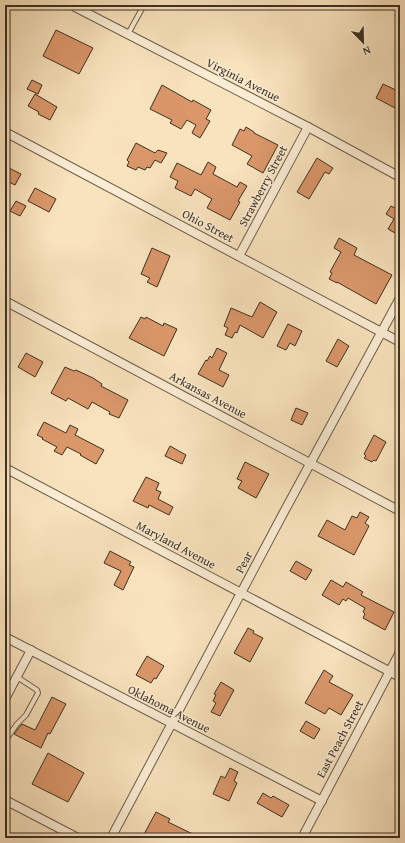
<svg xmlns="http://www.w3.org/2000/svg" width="405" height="843" font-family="'Gentium Book Plus',serif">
	<rect width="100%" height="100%" fill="#f9e3bd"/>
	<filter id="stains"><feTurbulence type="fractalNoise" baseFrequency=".005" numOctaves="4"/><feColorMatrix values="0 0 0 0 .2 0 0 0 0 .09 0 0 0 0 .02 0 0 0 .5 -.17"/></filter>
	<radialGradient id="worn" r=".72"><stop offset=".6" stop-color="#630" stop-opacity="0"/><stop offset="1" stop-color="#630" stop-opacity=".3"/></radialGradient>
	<g fill="#da976a" stroke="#3d3022">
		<path d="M56,30L93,48L79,74L43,56Z"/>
		<path d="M32,80L42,85L38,94L27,89Z"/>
		<path d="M383,84L400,92V98L395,108L376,98Z"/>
		<path d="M162,85L192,102L193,100L211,110L206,119L210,121L200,138L192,133L196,125L187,120L181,129L170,123L172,120L150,109Z"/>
		<path d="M35,94L57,107L50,120L38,114L39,112L28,106Z"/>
		<path d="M246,127L254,132V133L278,145L263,173L247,164L252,156L232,145L240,129L244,131Z"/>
		<path d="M136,143L155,153L158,150L167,153L161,163L155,160L150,168L147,167L145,170L138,167L136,170L127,166L129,162L127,160Z"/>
		<path d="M317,158L333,168L329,174L325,172L309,199L297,192Z"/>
		<path d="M208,162L216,167L213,174L237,187L240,182L247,186L238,201L240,202L230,220L207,208L212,199L195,189L191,196L175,188L178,181L170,177L177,163L201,175Z"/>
		<path d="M5,166L21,174L15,185L5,180Z"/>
		<path d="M35,188L56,199L49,212L28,201Z"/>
		<path d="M16,201L26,206L20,216L10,211Z"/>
		<path d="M391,206L399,210L400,208V236L388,229L394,219L386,214Z"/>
		<path d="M339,238L357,248L354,255L392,275L376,304L337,282V283L329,279L332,273L330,272L341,252L334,248Z"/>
		<path d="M152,248L170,256L157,287L147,282L150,278L141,274Z"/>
		<path d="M260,302L277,312L263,338L240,325L237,333L235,332L232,338L225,335L228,328L224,326L231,308L252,317Z"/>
		<path d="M141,317L145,319L146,317L163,326L164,323L177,329L164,356L129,338Z"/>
		<path d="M288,324L302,331L295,346L290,343L286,350L277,346Z"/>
		<path d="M338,339L349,346L337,367L326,361Z"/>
		<path d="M217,348L227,353L219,370L229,375L223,387L198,374L206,360L207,361L210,356L212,358Z"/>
		<path d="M26,353L43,362L35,377L18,367Z"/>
		<path d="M65,367L74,371L76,370L93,378L102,384L101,386L128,400L119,418L109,414L110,412L92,402L88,409L68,398L66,401L51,393Z"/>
		<path d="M296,408L308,413L302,425L291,420Z"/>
		<path d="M44,422L66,433L70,425L78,429L75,435L104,450L96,464L80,455L81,454L67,447L62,455L54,451L57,447L42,439L43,438L37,435Z"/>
		<path d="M374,435L386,442L376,461L374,460L372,462L364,458L366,456L364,454Z"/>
		<path d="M170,446L186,455L182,464L165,456Z"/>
		<path d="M245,462L269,474L256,498L238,488L242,481L237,479Z"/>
		<path d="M146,477L159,483L156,490L161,492L158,499L173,507L169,515L149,505L148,508L133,501Z"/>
		<path d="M360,512L369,517L365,523L369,526L354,555L318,536L327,520L345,530L352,516L357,518Z"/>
		<path d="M110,551L131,562L129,565L134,567L123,590L114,585L121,571L104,563Z"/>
		<path d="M296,561L312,570L306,580L290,571Z"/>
		<path d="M331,580L343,587L346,582L363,592L361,595L394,612L385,630L363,618L365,614L363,612L365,608L348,598L346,601L343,599L339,605L322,595Z"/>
		<path d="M248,628L254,631L253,633L263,638L250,662L234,653Z"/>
		<path d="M147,656L164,666L156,679L154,678L151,683L136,675Z"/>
		<path d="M324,670L333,676L329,682L353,695L341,715L329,708L325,714L305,703Z"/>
		<path d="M221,682L234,690L220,716L211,712L216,703L213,701L216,695L214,694Z"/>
		<path d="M52,697L66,704L50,734L48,733L41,748L14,734L22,724L35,730Z"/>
		<path d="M306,721L320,729L314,739L300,731Z"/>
		<path d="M48,753L84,773L68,802L32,784Z"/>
		<path d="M230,768L238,772L234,781L237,783L229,801L213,794L221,776L225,778Z"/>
		<path d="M263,793L271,798L273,796L289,805L282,817L257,803Z"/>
		<path d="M156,812L170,819L168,822L201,838H142Z"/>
	</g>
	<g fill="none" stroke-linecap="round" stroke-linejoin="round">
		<defs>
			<g id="service">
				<path d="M128,34L144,5"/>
				<path d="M5,741L17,724L26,715L38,693L37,690L17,677"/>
			</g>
			<g id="minor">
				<path d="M75,7L308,127L400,177"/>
				<path d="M5,132L400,342"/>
				<path d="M239,256L308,127"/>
				<path d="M5,301L400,511"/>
				<path d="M5,468L400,677"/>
				<path d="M5,637L322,801"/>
				<path d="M5,699L31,650"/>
				<path d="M5,800L78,838"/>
				<path d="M111,838L285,510L400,298"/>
				<path d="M302,838L400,652"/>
			</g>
		</defs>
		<use href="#service" stroke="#6c5d49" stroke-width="6"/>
		<use href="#minor" stroke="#6c5d49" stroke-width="10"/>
		<use href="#service" stroke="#fbedd4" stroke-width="4"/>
		<use href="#minor" stroke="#fbedd4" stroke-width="8"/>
	</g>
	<g text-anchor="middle" stroke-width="3" stroke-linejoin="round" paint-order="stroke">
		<g font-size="12" fill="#3d3022" stroke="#fbedd4">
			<text transform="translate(243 80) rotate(27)" y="4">Virginia Avenue</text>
			<text transform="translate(263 186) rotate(-62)" y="4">Strawberry Street</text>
			<text transform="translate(208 226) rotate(28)" y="4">Ohio Street</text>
			<text transform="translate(208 395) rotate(28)" y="4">Arkansas Avenue</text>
			<text transform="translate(176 545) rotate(28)" y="4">Maryland Avenue</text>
			<text transform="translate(244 562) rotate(-62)" y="4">Pear</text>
			<text transform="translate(169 709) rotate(27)" y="4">Oklahoma Avenue</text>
			<text transform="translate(340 739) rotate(-62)" y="4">East Peach Street</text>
		</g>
	</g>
	<rect width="405" height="843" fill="none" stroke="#f9e3bd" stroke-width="20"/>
	<rect x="6" y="6" width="393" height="831" fill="none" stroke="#3d3022" stroke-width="2"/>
	<rect x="10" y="10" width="385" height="823" fill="none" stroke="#3d3022"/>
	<g transform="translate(363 42) rotate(157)" stroke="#fbedd4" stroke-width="3" paint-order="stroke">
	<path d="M0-3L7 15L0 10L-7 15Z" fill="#3d3022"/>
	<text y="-6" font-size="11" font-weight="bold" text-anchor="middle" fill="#3d3022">N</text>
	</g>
	<rect width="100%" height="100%" filter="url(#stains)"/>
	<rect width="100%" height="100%" fill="url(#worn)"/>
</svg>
